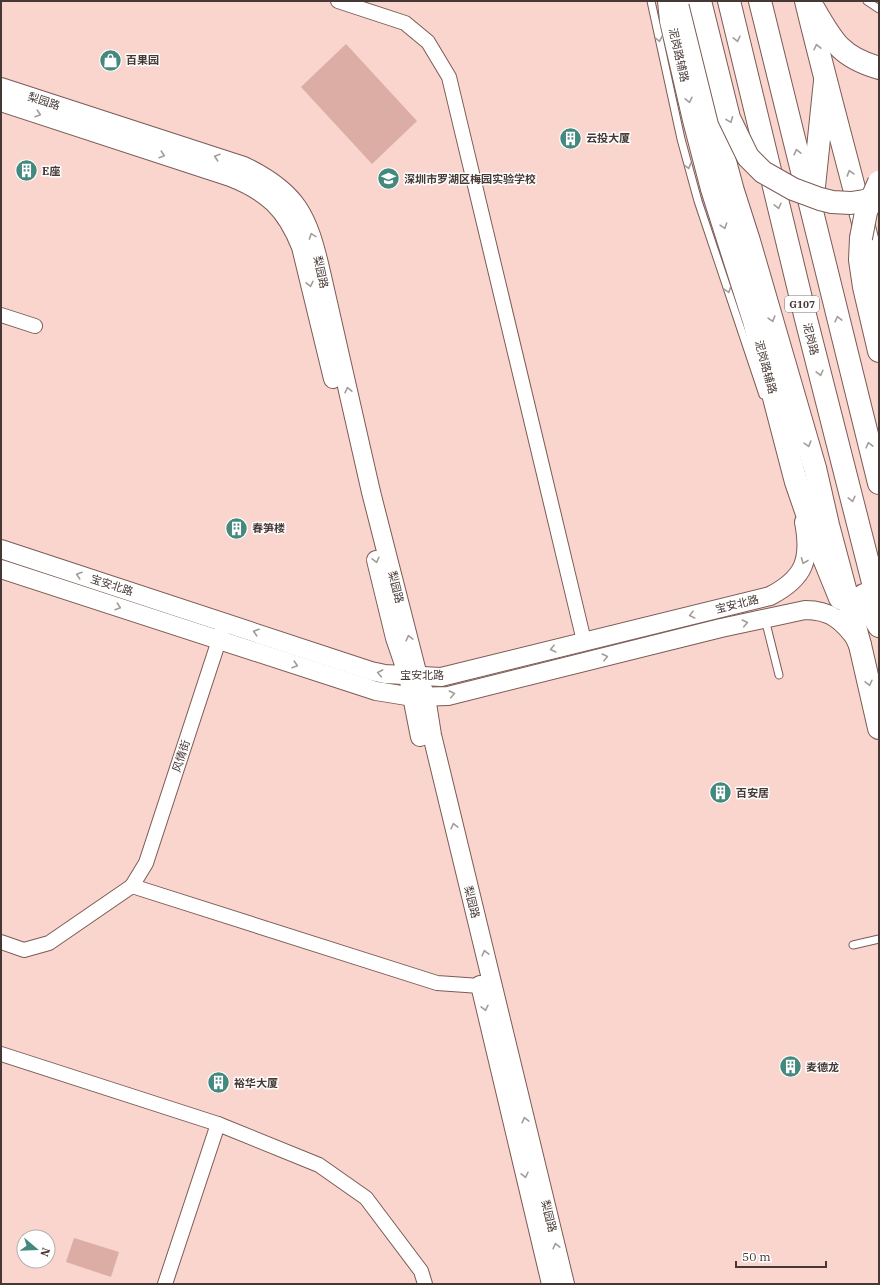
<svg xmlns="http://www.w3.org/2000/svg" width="880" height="1285" font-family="'IBM Plex Serif','Noto Sans SC',serif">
	<rect width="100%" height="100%" fill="#fad5cd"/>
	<g fill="#dcada4">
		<path d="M346,44L417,121L372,164L301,87Z"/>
		<path d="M74,1238L119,1252L111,1277L66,1262Z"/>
	</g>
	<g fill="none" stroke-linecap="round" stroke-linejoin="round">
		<defs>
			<g id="service">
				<path d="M651,1L681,139L698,201L763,395"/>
				<path d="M867,1L879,9"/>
				<path d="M765,619L779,675"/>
				<path d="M853,945L879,939"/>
			</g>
			<g id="minor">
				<path d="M338,1L405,23L428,42L449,77L584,641"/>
				<path d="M1,315L35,326"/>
				<path d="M132,886L146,863L222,631"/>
				<path d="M1,942L24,950L49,943L132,886L437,983L480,986L489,983"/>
				<path d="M1,1054L218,1124L319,1165L366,1198L421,1271L425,1284"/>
				<path d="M165,1284L218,1124"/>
			</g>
			<g id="tertiary">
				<path d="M1,87L244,166C298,192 308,216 321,272L371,492L418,676L426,697L432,735L565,1284"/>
				<path d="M1,102L230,177C268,192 286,209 301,247L333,379"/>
				<path d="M1,549L371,671L385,674L441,677L770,596C805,578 811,559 804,522"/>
				<path d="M376,560L395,638L408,676L420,737"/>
				<path d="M1,569L376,691L413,697L448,696L721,628L805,610C831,610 843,621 858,642"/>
				<path d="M480,985L551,1284"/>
			</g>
			<g id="primary">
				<path d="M669,1L671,21L694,120L712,189L754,321L796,482L814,534L840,598"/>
				<path d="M806,1C829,97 856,191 879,287"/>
				<path d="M814,9C833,42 841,57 879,68"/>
				<path d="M852,627L860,645L879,728"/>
			</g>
			<g id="trunk">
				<path d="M685,1L712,113L733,191L749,241L815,468L828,525L860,645"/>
				<path d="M729,1L805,315L879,606"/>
				<path d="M760,1L879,483"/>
				<path d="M813,196L825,81"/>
				<path d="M861,238L860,260L864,287L879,351"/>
				<path d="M864,595L871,613L879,626"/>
			</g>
		</defs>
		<use href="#service" stroke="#7b5b55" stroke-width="9"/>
		<use href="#minor" stroke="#7b5b55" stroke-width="16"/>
		<use href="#tertiary" stroke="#7b5b55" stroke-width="20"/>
		<use href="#primary" stroke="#7b5b55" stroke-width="24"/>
		<use href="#trunk" stroke="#7b5b55" stroke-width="24"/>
		<use href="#service" stroke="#fff" stroke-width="7"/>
		<use href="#minor" stroke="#fff" stroke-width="14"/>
		<use href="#tertiary" stroke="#fff" stroke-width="18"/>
		<use href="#primary" stroke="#fff" stroke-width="22"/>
		<use href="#trunk" stroke="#fff" stroke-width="22"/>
		<defs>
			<g id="trunk-bridge">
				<path d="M700,1L729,118L748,157L763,172L793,189L820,199L832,202L851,203L864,201L879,197"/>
				<path d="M861,238L866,212L879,182"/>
			</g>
		</defs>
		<use href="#trunk-bridge" stroke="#7b5b55" stroke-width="24" stroke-linecap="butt"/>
		<use href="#trunk-bridge" stroke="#fff" stroke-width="22"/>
	</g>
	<defs><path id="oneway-chevron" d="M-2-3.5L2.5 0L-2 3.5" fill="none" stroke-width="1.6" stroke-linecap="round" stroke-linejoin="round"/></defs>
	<g stroke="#a29c9a">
		<use href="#oneway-chevron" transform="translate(659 39) rotate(78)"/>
		<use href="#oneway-chevron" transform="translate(737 39) rotate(77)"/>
		<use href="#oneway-chevron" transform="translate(817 47) rotate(-103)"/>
		<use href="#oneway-chevron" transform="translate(689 100) rotate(77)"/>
		<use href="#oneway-chevron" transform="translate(38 114) rotate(18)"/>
		<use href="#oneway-chevron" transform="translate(730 120) rotate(68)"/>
		<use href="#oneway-chevron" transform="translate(797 152) rotate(-104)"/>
		<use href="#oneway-chevron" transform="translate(162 155) rotate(18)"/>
		<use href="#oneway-chevron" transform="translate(217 157) rotate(-162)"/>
		<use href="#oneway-chevron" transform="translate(688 166) rotate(74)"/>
		<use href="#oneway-chevron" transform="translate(850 173) rotate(-106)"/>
		<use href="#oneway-chevron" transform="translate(778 206) rotate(76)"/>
		<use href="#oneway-chevron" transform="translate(724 226) rotate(72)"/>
		<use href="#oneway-chevron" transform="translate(312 236) rotate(-110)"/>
		<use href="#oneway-chevron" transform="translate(310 284) rotate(77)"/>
		<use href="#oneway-chevron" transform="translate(728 290) rotate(72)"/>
		<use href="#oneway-chevron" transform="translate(772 319) rotate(74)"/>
		<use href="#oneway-chevron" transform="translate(838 319) rotate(-104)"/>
		<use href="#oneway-chevron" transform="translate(820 373) rotate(76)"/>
		<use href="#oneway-chevron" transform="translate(348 390) rotate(-103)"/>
		<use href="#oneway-chevron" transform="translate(808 444) rotate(74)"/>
		<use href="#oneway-chevron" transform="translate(869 445) rotate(-104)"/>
		<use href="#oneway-chevron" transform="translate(852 499) rotate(76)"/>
		<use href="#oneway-chevron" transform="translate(376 560) rotate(77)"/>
		<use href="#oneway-chevron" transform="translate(804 561) rotate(112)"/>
		<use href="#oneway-chevron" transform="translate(79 575) rotate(-162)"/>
		<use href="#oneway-chevron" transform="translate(118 607) rotate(18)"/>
		<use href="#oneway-chevron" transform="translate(692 615) rotate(166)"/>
		<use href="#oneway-chevron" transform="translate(745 623) rotate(-12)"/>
		<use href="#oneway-chevron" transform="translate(256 632) rotate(-162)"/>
		<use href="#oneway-chevron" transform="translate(409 638) rotate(-104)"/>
		<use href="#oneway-chevron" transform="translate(553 649) rotate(166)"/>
		<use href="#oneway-chevron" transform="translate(605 657) rotate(-14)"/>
		<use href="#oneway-chevron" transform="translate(295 665) rotate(18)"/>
		<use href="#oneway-chevron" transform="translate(380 673) rotate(-169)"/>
		<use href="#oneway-chevron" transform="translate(869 683) rotate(77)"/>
		<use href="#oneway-chevron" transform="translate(452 694) rotate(-11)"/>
		<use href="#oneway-chevron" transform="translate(454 826) rotate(-104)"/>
		<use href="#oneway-chevron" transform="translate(485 953) rotate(-104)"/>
		<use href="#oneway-chevron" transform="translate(485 1008) rotate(77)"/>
		<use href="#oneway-chevron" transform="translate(525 1120) rotate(-104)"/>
		<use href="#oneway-chevron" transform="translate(525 1175) rotate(77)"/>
		<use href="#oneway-chevron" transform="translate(556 1246) rotate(-104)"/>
	</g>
	<defs>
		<symbol id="shop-disc" viewBox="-11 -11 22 22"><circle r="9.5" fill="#44897d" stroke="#fff"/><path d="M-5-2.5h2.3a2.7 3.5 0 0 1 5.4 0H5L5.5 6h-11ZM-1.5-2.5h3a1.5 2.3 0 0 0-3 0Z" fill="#fff"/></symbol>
		<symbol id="building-disc" viewBox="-11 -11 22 22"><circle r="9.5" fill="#44897d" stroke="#fff"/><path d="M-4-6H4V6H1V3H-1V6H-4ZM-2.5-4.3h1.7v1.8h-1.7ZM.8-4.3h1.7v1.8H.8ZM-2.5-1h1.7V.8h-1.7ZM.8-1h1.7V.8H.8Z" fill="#fff"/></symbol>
		<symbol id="school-disc" viewBox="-11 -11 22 22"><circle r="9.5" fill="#44897d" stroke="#fff"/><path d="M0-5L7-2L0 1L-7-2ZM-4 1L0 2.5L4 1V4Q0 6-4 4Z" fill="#fff"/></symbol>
	</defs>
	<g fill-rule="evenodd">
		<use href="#shop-disc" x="98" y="48" width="25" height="25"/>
		<use href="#building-disc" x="558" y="126" width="25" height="25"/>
		<use href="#building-disc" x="14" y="158" width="25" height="25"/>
		<use href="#school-disc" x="376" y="166" width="25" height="25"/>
		<use href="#building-disc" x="224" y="516" width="25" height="25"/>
		<use href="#building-disc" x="708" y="780" width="25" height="25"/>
		<use href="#building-disc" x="778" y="1054" width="25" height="25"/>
		<use href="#building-disc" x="206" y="1070" width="25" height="25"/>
	</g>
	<g text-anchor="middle" stroke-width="3" stroke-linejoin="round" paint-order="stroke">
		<rect fill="#fff" stroke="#7e7472" stroke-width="1" x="785" y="296" width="34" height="16" rx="3"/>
		<g font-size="10" font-weight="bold" fill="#463835">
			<text x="802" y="308">G107</text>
		</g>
		<g font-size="11" fill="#463835" stroke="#fff">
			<text transform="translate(679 55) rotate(77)" y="4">泥岗路辅路</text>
			<text transform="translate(44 101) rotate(18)" y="4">梨园路</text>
			<text transform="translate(321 272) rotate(77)" y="4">梨园路</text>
			<text transform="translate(811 339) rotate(76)" y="4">泥岗路</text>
			<text transform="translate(766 367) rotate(75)" y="4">泥岗路辅路</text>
			<text transform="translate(112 585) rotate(18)" y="4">宝安北路</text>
			<text transform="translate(396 587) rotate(76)" y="4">梨园路</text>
			<text transform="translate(737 604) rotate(-14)" y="4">宝安北路</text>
			<text x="422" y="679">宝安北路</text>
			<text transform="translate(181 756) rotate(-72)" y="4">风情街</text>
			<text transform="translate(472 902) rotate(76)" y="4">梨园路</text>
			<text transform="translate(549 1216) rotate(76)" y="4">梨园路</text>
		</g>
		<g font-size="11" font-weight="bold" fill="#463835" stroke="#fff" text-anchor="start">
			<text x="126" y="64">百果园</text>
			<text x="586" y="142">云投大厦</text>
			<text x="42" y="175">E座</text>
			<text x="404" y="183">深圳市罗湖区梅园实验学校</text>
			<text x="252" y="532">春笋楼</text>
			<text x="736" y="797">百安居</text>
			<text x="806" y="1071">麦德龙</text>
			<text x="234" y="1087">裕华大厦</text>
		</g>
	</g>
	<rect width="880" height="1285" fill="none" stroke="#463835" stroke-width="4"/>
	<g transform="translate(36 1249) rotate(109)"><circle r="19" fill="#ffffff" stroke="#b5afae"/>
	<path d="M0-3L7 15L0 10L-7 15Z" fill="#44897d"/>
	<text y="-6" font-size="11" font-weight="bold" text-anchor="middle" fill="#463835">N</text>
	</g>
	<path d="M736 1261v6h90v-6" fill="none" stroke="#463835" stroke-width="2"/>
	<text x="742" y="1261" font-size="12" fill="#463835" stroke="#ffffff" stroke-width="3" paint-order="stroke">50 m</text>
</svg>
